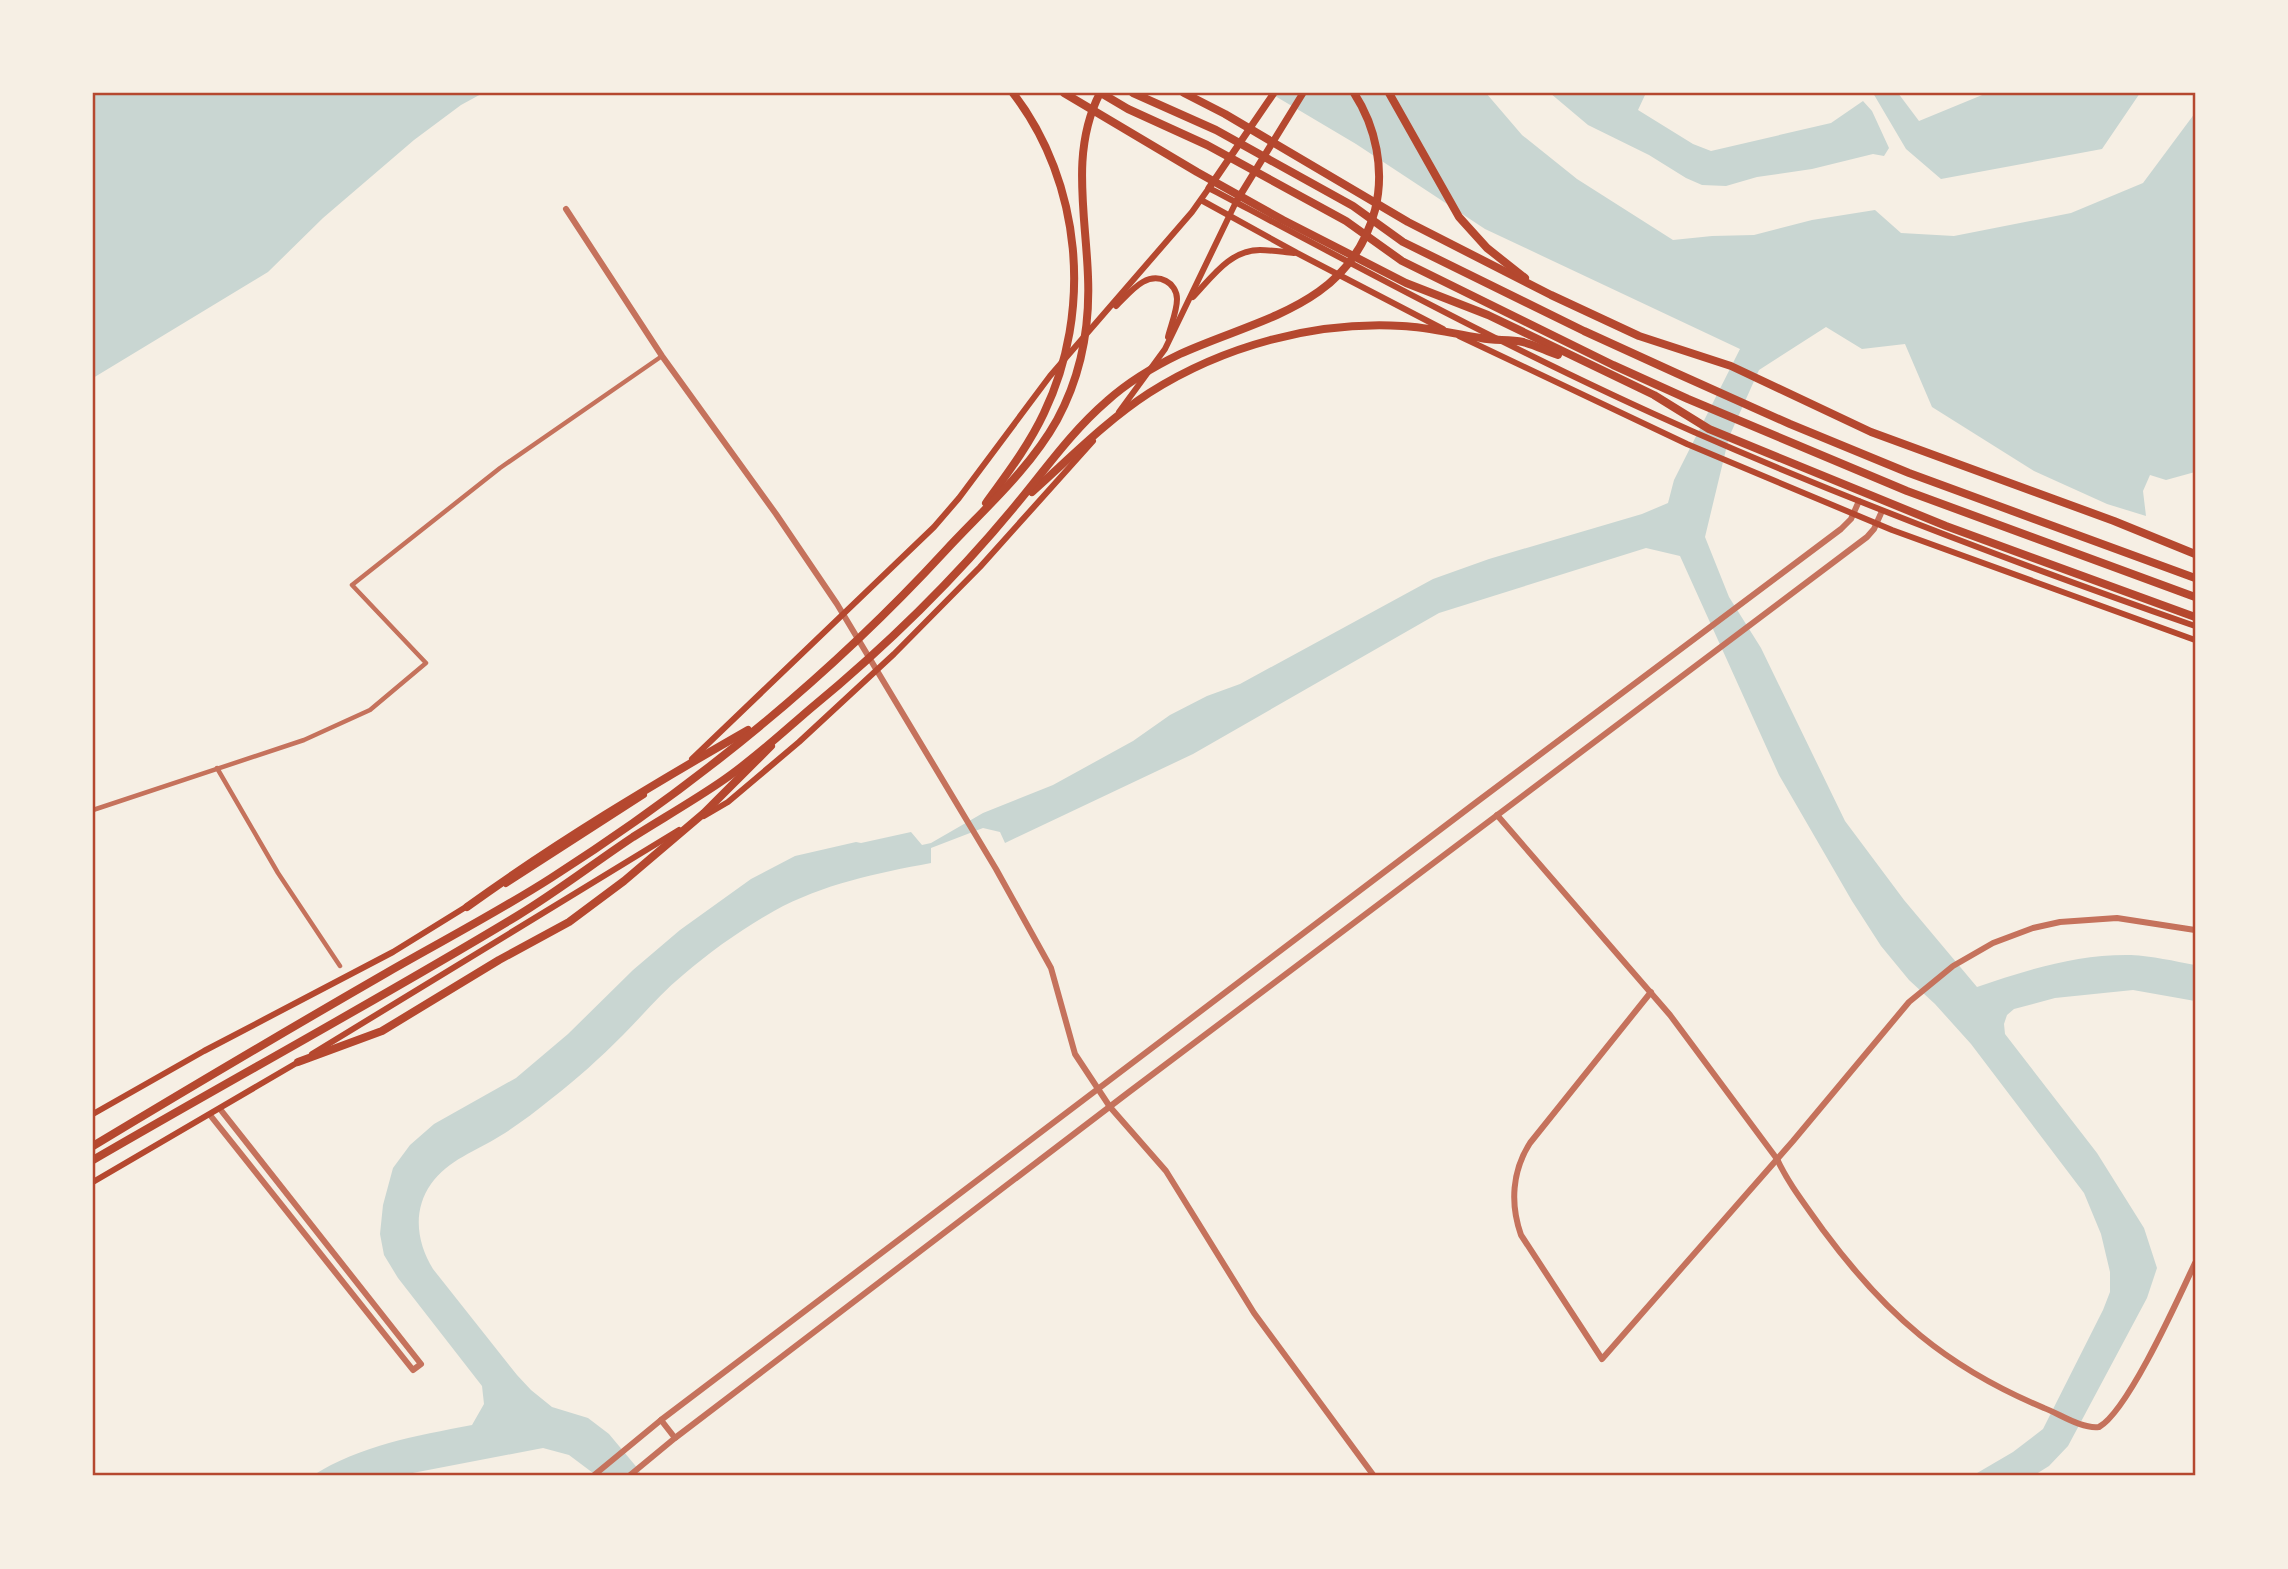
<svg xmlns="http://www.w3.org/2000/svg" width="2288" height="1569" font-family="Inter,sans-serif">
	<rect width="100%" height="100%" fill="#f6efe4"/>
	<g fill="#c9d6d2">
		<path d="M93,93H483L461,105L414,140L323,218L268,272L93,378Z"/>
		<path d="M1270,93H1486L1522,135L1577,179L1673,240L1712,236L1754,235L1812,220L1875,210L1901,233L1954,236L2071,213L2143,183L2195,113V472L2166,480L2150,475L2143,491L2146,516L2107,504L2034,471L1932,407L1905,344L1862,349L1826,327L1759,370L1729,437L1705,537L1729,597L1761,648L1845,821L1904,900L1977,987C2027,970 2077,954 2131,955C2152,956 2174,961 2195,965V1001L2133,990L2055,998L2014,1009L2007,1015L2004,1024L2005,1034L2097,1153L2144,1228L2157,1268L2147,1298L2068,1446L2049,1466L2033,1476H1972L2013,1452L2043,1429L2103,1310L2110,1292V1272L2101,1234L2084,1193L1971,1044L1935,1004L1909,980L1881,946L1852,901L1779,775L1680,556L1646,548L1439,613L1193,754L1005,843L1000,832L983,828L931,848V863C877,873 823,884 774,911C742,929 711,951 683,975C661,993 643,1015 623,1035C600,1058 577,1079 551,1099C535,1112 518,1125 500,1136C476,1151 448,1160 431,1184C412,1211 417,1243 433,1269L517,1375L531,1390L552,1407L588,1418L609,1434L639,1470L641,1476H597L569,1455L543,1448L397,1476H312C361,1445 415,1436 472,1425L484,1404L482,1386L398,1278L384,1255L380,1234L383,1205L393,1168L410,1145L434,1124L516,1078L568,1034L633,970L680,930L751,879L795,856L856,842L861,843L911,832L922,845L931,843L983,813L1053,785L1133,741L1170,715L1207,696L1240,684L1433,579L1489,559L1642,514L1668,503L1674,480L1740,349L1485,229L1356,144Z"/>
		<path d="M1550,93H1659L1645,95L1638,110L1693,144L1711,151L1831,123L1863,101L1872,111L1889,148L1884,156L1873,154L1812,169L1757,177L1726,186L1702,185L1686,178L1649,155L1588,125Z"/>
		<path d="M1873,93H1898L1919,121L1987,93H2140L2102,149L1941,179L1906,149Z"/>
	</g>
	<g fill="none" stroke-linecap="round" stroke-linejoin="round">
		<g stroke="#c5725c" stroke-width="4.5">
			<path d="M217,768L278,873L340,966"/>
			<path d="M93,810L304,740L370,710L426,663L352,585L500,468L662,356"/>
		</g>
		<g stroke="#c5725c" stroke-width="6">
			<path d="M566,209L662,356L776,514L837,604L996,869L1051,968L1075,1054L1110,1107L1166,1171L1254,1313L1374,1476"/>
			<path d="M1497,815L1670,1015L1777,1159C1789,1185 1807,1207 1823,1230C1886,1315 1946,1367 2044,1408C2060,1414 2081,1429 2099,1427C2128,1411 2179,1297 2195,1263"/>
			<path d="M1651,992L1530,1143C1512,1171 1510,1204 1521,1235L1602,1359L1793,1141L1909,1002L1953,966L1993,943L2033,928L2060,922L2117,918L2195,930"/>
			<path d="M210,1115L413,1370L421,1364L220,1109"/>
			<path d="M675,1438L661,1420L1478,801L1841,529L1851,519L1859,501"/>
			<path d="M593,1476L661,1420"/>
			<path d="M629,1476L675,1438L1129,1092L1867,537L1874,529L1882,511"/>
		</g>
		<g stroke="#b5482f" stroke-width="6">
			<path d="M1201,200L1297,253L1443,329"/>
			<path d="M1193,297C1212,277 1230,250 1260,250C1271,250 1283,252 1294,253"/>
			<path d="M1116,306C1129,294 1146,270 1166,281C1172,284 1177,291 1177,299C1177,311 1171,325 1168,337"/>
			<path d="M1459,336L1687,444L1892,530L2195,640"/>
			<path d="M1119,412L1165,349L1236,202"/>
			<path d="M692,759L934,527L959,498L1050,376L1192,212L1209,188C1369,273 1528,359 1694,432C1858,504 2026,567 2195,626"/>
			<path d="M704,816L728,802L799,742L894,654L980,567L1093,441"/>
			<path d="M506,884L644,795"/>
			<path d="M312,1054L679,830"/>
			<path d="M93,1114L204,1051L393,952L469,905"/>
			<path d="M93,1182L300,1061"/>
		</g>
		<g stroke="#b5482f" stroke-width="7">
			<path d="M1209,188L1274,93"/>
			<path d="M1236,202L1303,93"/>
		</g>
		<g stroke="#b5482f" stroke-width="8">
			<path d="M1064,93L1197,172L1283,220L1406,283L1488,315L1654,395L1709,429L1946,526L2195,617"/>
			<path d="M1101,93L1128,109L1207,145L1346,221L1402,261L1613,365L1688,399L1907,491L2195,597"/>
			<path d="M1133,93L1216,130L1353,206L1403,242L1584,331L1676,373L1790,424L1909,473L2195,578"/>
			<path d="M1184,93L1225,114L1408,222L1551,295L1639,336L1731,366L1871,432L2114,521L2195,554"/>
			<path d="M1389,93L1459,217L1487,248L1525,278"/>
			<path d="M1032,492C1070,458 1106,421 1149,393C1223,346 1314,321 1402,326C1428,327 1454,334 1481,338C1494,341 1509,339 1523,342C1535,345 1546,351 1558,355"/>
			<path d="M986,503C1007,474 1029,445 1044,413C1093,311 1082,183 1013,93"/>
			<path d="M467,907C557,842 652,785 748,730"/>
			<path d="M298,1062L382,1031L499,960L569,922L624,881L704,813L771,746"/>
			<path d="M93,1146C191,1087 289,1029 388,972C442,941 498,912 551,878C695,786 830,676 946,550C984,509 1029,470 1057,420C1081,376 1090,326 1088,277C1086,215 1070,151 1100,93"/>
			<path d="M93,1160C234,1078 378,1000 517,916C558,891 594,863 633,837C663,818 693,801 722,781C753,760 782,733 810,709C884,648 954,580 1015,506C1045,470 1071,432 1107,401C1128,382 1155,366 1180,354C1259,318 1349,307 1375,210C1385,170 1376,127 1354,93"/>
		</g>
	</g>
	<rect width="2288" height="1569" fill="none" stroke="#f6efe4" stroke-width="189"/>
	<rect x="94" y="94" width="2100" height="1380" fill="none" stroke="#b5482f" stroke-width="2.5"/>
</svg>
